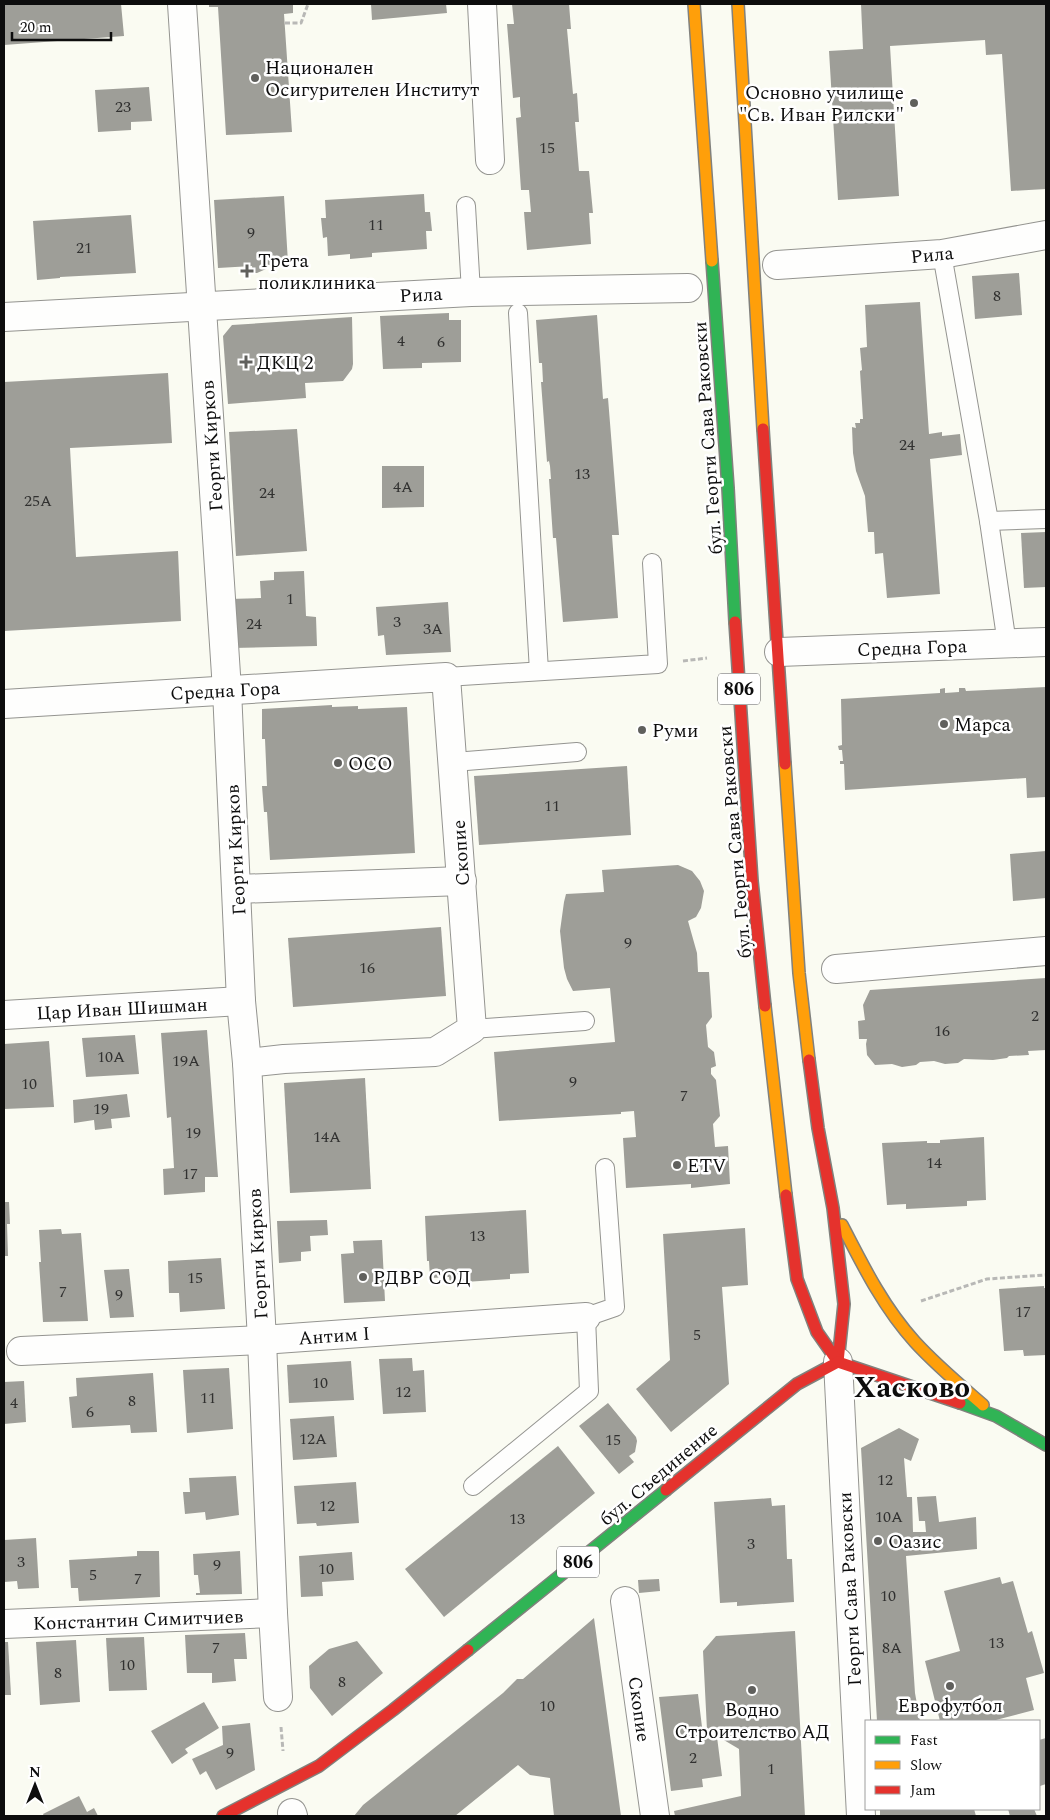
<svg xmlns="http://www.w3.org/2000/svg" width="1050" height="1820" font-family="Spectral,serif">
	<rect width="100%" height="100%" fill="#fafbf2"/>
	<g fill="#9e9e98">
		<path d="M4,4H121L124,36L4,45Z"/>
		<path d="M209,4H293V13L284,14L292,132L226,135L218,7H209Z"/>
		<path d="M371,4H446L447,13L372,20Z"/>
		<path d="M512,4H569L571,29H567L573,94L577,93L579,122H575L579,171H589L593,213H589L591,244L527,250L524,212H531L529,190H521L516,118L521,117L520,106V97L513,98L507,24H514Z"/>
		<path d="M861,4H1046V189L1011,191L1002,54L986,55L985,40L890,46L899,196L838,200L829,51L863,49Z"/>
		<path d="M149,87L152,121L131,122V130L98,132L95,90Z"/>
		<path d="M424,194L425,212H430L432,231H426L427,249L372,253V257L350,259V254L328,256L327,237L323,238L321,218H326L325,200Z"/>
		<path d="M284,196L288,263L269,265L266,269L257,273H253L252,266L218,268L214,200Z"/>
		<path d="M131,215L136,273L60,277V278L37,280L33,221Z"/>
		<path d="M1019,273L1022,315L975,319L972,276Z"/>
		<path d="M920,302L929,434L942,432V436L960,434L962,455L930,459L940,594L887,598L883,553L875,554L874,532H868L865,496L856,471L853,453L852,427L856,428L855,423H860V419H863L860,371L862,370L860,348L867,347L865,305Z"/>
		<path d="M449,313V320H461V362L422,363V368L383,369L380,316Z"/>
		<path d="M597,315L603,399L608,398L619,535H612L618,618L563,622L556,538H553L549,479H551L550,466L549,461L547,462L541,382H543L542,363H539L536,320Z"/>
		<path d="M352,317L353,364L352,369L343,381L305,383L306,398L228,404L223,336L232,325Z"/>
		<path d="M168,373L172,443L70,448L76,557L178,551L181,621L4,631V382Z"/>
		<path d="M297,429L307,551L236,556L229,432Z"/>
		<path d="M382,466H424V507L382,508Z"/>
		<path d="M1046,532V587L1024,588L1021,533Z"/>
		<path d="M304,571L306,616L316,617L317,646L232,648L229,599L261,598L260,581L274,580V572Z"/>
		<path d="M448,602L451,652L386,655L384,635L378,636L376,607Z"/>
		<path d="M1046,687V797L1027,798L1026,778L845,790L844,764H840V761H843L842,750H839L838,746L842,745L841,699L940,693V689L945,688V693L959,692V688H965L966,691Z"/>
		<path d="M332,705V707L358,706V709L407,707L415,853L270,860L267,812H264L262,786H267L265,739H262V709Z"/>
		<path d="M627,766L631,835L479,845L474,776Z"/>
		<path d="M1046,851V898L1013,901L1010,854Z"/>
		<path d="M678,865L692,871L700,881L704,891L701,908L696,917L688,921L697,953L698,972H709L712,1017L706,1025L708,1047L714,1052L716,1066L711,1068V1074L716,1080L720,1116L713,1124L715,1147L728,1146L730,1184L691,1188V1184L626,1188L623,1138L636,1137L634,1111L621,1112V1114L499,1121L494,1052L615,1042L610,988L573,991L567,979L564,968L560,931L564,902L566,894L604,892L602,870Z"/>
		<path d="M441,927L446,996L293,1007L288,938Z"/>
		<path d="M1046,978V1050L1028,1051L1029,1055L1009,1056L1007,1058L993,1060L964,1059L958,1063L945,1064L934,1061L920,1062L916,1065L902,1067L892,1064L875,1065L867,1055L866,1044L867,1039H859L858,1021L865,1020L863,1005L870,990Z"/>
		<path d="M207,1030L218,1177H205V1192L164,1195L163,1169L174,1168L171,1117L167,1118L161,1033Z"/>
		<path d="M135,1035L139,1074L86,1077L82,1038Z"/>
		<path d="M49,1041L54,1107L4,1109V1044Z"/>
		<path d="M365,1078L371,1189L290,1193L284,1083Z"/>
		<path d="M127,1094L130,1117L111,1119L112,1128L95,1130L94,1120L74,1123L73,1100Z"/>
		<path d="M984,1137L986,1200L967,1201V1206L906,1209V1204L887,1205L882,1143L927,1141V1143H940V1140Z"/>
		<path d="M4,1202H9L10,1224H7L8,1256H4Z"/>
		<path d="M526,1210L529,1273L510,1274V1279L450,1283L449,1277L430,1278L429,1261H427L425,1216Z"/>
		<path d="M327,1220L328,1235L310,1236L311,1251L301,1252V1261L279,1263L277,1221Z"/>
		<path d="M745,1228L748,1285L722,1287L729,1384L671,1432L636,1389L670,1360L663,1234Z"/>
		<path d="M61,1229L62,1234L81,1233L88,1321L43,1322L39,1262H41L39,1230Z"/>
		<path d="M382,1240L385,1301L344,1303L341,1254L354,1253L353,1241Z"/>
		<path d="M221,1258L225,1309L180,1312L179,1293H169L168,1261Z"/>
		<path d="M129,1269L134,1317L110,1318L104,1270Z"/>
		<path d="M1044,1286V1288H1046V1355L1024,1356L1023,1350L1004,1351L999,1289Z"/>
		<path d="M412,1358L413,1371L424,1370L426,1412L383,1414L379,1359Z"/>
		<path d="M351,1361L354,1400L289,1403L287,1365Z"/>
		<path d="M229,1368L233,1429L187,1433L183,1370Z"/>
		<path d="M153,1373L157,1432L131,1433L130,1425L72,1428L69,1397L77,1396L76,1378Z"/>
		<path d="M24,1381L26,1422L4,1424V1382Z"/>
		<path d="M608,1403L636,1437L637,1441L635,1452L629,1456L634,1462L619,1474L579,1426Z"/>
		<path d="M334,1416L337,1457L293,1460L290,1419Z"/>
		<path d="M899,1428L919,1439L911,1461L904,1458L907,1497H912L913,1532H926L925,1521H919L917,1497L936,1496L939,1522L976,1517L977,1549L906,1556L915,1693L920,1721H877L861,1448Z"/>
		<path d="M558,1446L595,1493L444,1617L405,1569Z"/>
		<path d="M236,1476L239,1515L206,1520L205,1512L185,1514L183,1492H190L189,1478Z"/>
		<path d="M356,1482L359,1523L317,1526L316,1523L297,1524L294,1486Z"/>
		<path d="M771,1498L772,1506L785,1505L787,1559H792L794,1602L737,1606V1602L720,1603L714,1502Z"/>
		<path d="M36,1538L39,1588L18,1589L17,1581L4,1582V1540Z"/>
		<path d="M137,1551H159L160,1597L79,1601L78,1588H71L69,1560L137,1556Z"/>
		<path d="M240,1551L242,1594L196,1595V1593H200L198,1575H194L193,1554Z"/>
		<path d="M352,1552L354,1580L322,1582L323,1596L301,1597L299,1556Z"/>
		<path d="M1000,1577L1002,1584L1013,1581L1028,1633L1032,1631L1044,1673L1026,1678L1034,1710L992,1721H940L925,1661L960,1651L944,1591Z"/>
		<path d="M659,1579L660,1591L639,1593L638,1580Z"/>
		<path d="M594,1618L621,1816H554L550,1778L530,1775L518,1765L455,1816H354L363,1805L503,1693L517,1679H523Z"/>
		<path d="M795,1631L805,1816H675L674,1811L741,1796L739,1749L707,1730L703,1651L716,1636Z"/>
		<path d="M245,1633L247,1659H234L236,1681L212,1683V1673H187L185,1635Z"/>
		<path d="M144,1637L147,1690L109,1691L106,1638Z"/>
		<path d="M76,1640L80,1702L40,1705L36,1642Z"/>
		<path d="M357,1641L383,1673L332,1716L310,1688L309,1666L329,1649Z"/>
		<path d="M4,1642H8L11,1695H4Z"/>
		<path d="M698,1694L702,1727L717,1737L722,1776L702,1779L703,1787L671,1791L659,1697Z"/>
		<path d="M204,1702L219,1728L185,1749L188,1753L172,1764L151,1731Z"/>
		<path d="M250,1723L255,1770L216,1790L206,1771L200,1775L192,1759L223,1745L222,1726Z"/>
		<path d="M1046,1738V1784L1040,1786L1039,1779V1740Z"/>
		<path d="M79,1796L87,1812L94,1808L98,1816H44L43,1814Z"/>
		<path d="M880,1809H974L976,1816H880Z"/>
		<path d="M1008,1809H1034L1037,1816H1010Z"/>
	</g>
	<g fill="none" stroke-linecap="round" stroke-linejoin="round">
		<defs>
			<g id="lane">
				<path d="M466,206L471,292"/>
				<path d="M942,254L989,521L1007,644"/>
				<path d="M518,313L539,671"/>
				<path d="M989,521L1046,519"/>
				<path d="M446,677L658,664L652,563"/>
				<path d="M454,762L577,752"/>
				<path d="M472,1029L585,1021"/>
				<path d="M473,1486L589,1391L586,1317L615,1307L605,1168"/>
			</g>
			<g id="street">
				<path d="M182,4L227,690L241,1001L247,1063L262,1340L273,1613L278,1697"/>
				<path d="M482,4L490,160"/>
				<path d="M777,265L942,254L1046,235"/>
				<path d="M4,317L471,292L688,288"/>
				<path d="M779,652L1046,642"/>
				<path d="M4,704L446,677L472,1029L435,1052L284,1059L247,1063"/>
				<path d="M237,889L462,881"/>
				<path d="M836,969L1046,951"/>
				<path d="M4,1015L241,1001"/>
				<path d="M21,1351L262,1340L586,1317"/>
				<path d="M838,1362L861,1816"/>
				<path d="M625,1601L655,1816"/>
				<path d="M4,1624L273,1613"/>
				<path d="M292,1813L293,1816"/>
			</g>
			<g id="fast">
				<path d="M712,261L728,488L735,622"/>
				<path d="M960,1403L996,1416L1046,1445"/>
				<path d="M468,1650L666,1490"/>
			</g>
			<g id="slow">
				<path d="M694,4L712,261"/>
				<path d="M738,4L763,429"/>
				<path d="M785,764L799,973L809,1060"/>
				<path d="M765,1006L786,1195"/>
				<path d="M842,1225C863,1266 884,1308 915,1342C936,1365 960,1385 983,1405"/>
			</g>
			<g id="jam">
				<path d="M763,429L785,764"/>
				<path d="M735,622L752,881L765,1006"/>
				<path d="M809,1060L818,1128L833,1208L844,1304L838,1362"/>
				<path d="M786,1195L797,1279L817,1332L838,1362"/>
				<path d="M666,1490L797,1384L838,1362L960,1403"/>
				<path d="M223,1816L319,1766L393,1710L468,1650"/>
			</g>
		</defs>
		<use href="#lane" stroke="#949490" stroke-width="20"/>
		<use href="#street" stroke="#949490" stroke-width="30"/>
		<use href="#fast" stroke="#81817d" stroke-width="14"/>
		<use href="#slow" stroke="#81817d" stroke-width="14"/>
		<use href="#jam" stroke="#81817d" stroke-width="14"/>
		<g stroke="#b8b8b6" stroke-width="3" stroke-dasharray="5 2.5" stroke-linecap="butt">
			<path d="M285,23H301L308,4"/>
			<path d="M683,661L707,658"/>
			<path d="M921,1301L987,1279L1046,1275"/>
			<path d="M281,1727L283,1751"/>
		</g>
		<use href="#lane" stroke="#fefefd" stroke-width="18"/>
		<use href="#street" stroke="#fefefd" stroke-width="28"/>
		<use href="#fast" stroke="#30b455" stroke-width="11"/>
		<use href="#slow" stroke="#ff9f0a" stroke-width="11"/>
		<use href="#jam" stroke="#e5322d" stroke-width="11"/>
	</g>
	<g fill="#60605d" stroke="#fff" stroke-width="2">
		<circle cx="255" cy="78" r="5"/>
		<circle cx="914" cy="103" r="5"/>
		<path d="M244.5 263.5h5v5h5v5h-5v5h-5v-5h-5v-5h5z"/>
		<path d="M243.5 354.5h5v5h5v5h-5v5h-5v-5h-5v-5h5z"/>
		<circle cx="944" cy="724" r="5"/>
		<circle cx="642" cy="730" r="5"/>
		<circle cx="338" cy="763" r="5"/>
		<circle cx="677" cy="1165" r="5"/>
		<circle cx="363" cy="1277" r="5"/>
		<circle cx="878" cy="1541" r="5"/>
		<circle cx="950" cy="1686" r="5"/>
		<circle cx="752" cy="1690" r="5"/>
	</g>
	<g text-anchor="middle" stroke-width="5" stroke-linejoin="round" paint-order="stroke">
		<g font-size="16" fill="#313130">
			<text x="123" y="112">23</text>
			<text x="547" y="153">15</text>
			<text x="376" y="230">11</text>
			<text x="251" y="238">9</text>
			<text x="84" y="253">21</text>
			<text x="997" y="301">8</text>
			<text x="401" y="346">4</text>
			<text x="441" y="347">6</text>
			<text x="907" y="450">24</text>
			<text x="582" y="479">13</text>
			<text x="403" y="492">4А</text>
			<text x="267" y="498">24</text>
			<text x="38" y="506">25А</text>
			<text x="290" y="604">1</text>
			<text x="397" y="627">3</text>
			<text x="254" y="629">24</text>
			<text x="433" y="634">3А</text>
			<text x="552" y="811">11</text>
			<text x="628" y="948">9</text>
			<text x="367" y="973">16</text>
			<text x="1035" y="1021">2</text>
			<text x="942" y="1036">16</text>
			<text x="111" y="1062">10А</text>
			<text x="186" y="1066">19А</text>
			<text x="573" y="1087">9</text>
			<text x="29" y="1089">10</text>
			<text x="684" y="1101">7</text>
			<text x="101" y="1114">19</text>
			<text x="193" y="1138">19</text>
			<text x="327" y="1142">14А</text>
			<text x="934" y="1168">14</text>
			<text x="190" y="1179">17</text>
			<text x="477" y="1241">13</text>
			<text x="195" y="1283">15</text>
			<text x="63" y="1297">7</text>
			<text x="119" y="1300">9</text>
			<text x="1023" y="1317">17</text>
			<text x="697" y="1340">5</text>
			<text x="320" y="1388">10</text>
			<text x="403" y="1397">12</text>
			<text x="208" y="1403">11</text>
			<text x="132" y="1406">8</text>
			<text x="14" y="1408">4</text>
			<text x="90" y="1417">6</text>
			<text x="313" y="1444">12А</text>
			<text x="613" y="1445">15</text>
			<text x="885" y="1485">12</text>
			<text x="327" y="1511">12</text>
			<text x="889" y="1522">10А</text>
			<text x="517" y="1524">13</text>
			<text x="751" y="1549">3</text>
			<text x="21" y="1567">3</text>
			<text x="217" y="1570">9</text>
			<text x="326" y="1574">10</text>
			<text x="93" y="1580">5</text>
			<text x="138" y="1584">7</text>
			<text x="888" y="1601">10</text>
			<text x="996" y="1648">13</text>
			<text x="216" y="1653">7</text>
			<text x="892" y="1653">8А</text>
			<text x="127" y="1670">10</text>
			<text x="58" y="1678">8</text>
			<text x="342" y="1687">8</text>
			<text x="547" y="1711">10</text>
			<text x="230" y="1758">9</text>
			<text x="693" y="1763">2</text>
			<text x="771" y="1774">1</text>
		</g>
		<g fill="#fff" stroke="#565656" stroke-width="1">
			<rect x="718" y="673.5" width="42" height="31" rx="4"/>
			<rect x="557" y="1546.5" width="42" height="31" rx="4"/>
		</g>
		<g font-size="18" font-weight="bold" fill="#0d0d0d">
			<text x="739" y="695">806</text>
			<text x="578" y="1568">806</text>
		</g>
		<g font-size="19" fill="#0d0d0d" stroke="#fff" text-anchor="start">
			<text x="265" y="74">Национален<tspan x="265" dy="22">Осигурителен Институт</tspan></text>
			<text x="904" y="99" text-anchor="end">Основно училище<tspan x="904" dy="22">"Св. Иван Рилски"</tspan></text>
			<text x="258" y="267">Трета<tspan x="258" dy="22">поликлиника</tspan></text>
			<text x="257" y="369">ДКЦ 2</text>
			<text x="954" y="731">Марса</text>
			<text x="652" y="737">Руми</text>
			<text x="348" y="770">ОСО</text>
			<text x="687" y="1172">ETV</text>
			<text x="373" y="1284">РДВР СОД</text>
			<text x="888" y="1548">Оазис</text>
			<text x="950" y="1712" text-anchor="middle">Еврофутбол</text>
			<text x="752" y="1716" text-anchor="middle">Водно<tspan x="752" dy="22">Строителство АД</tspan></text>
		</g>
		<g font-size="19" fill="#0d0d0d" stroke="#fff">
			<text transform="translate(932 254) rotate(-6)" y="7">Рила</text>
			<text transform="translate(421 294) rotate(-3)" y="7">Рила</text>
			<text transform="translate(707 438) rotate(-94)" y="7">бул. Георги Сава Раковски</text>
			<text transform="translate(211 446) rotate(-94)" y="7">Георги Кирков</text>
			<text transform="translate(912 647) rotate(-2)" y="7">Средна Гора</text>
			<text transform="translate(225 690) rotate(-3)" y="7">Средна Гора</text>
			<text transform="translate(734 842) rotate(-95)" y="7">бул. Георги Сава Раковски</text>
			<text transform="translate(235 850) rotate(-93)" y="7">Георги Кирков</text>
			<text transform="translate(460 853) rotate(-94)" y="7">Скопие</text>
			<text transform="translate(122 1008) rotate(-3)" y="7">Цар Иван Шишман</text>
			<text transform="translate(257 1254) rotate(-93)" y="7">Георги Кирков</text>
			<text transform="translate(334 1335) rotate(-4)" y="7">Антим I</text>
			<text transform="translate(658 1474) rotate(-40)" y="7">бул. Съединение</text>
			<text transform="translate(849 1589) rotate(-93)" y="7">Георги Сава Раковски</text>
			<text transform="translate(138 1619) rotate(-2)" y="7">Константин Симитчиев</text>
			<text transform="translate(640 1709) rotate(82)" y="7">Скопие</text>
		</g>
		<g font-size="29" font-weight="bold" fill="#0d0d0d" stroke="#fff">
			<text x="912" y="1397">Хасково</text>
		</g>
	</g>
	<rect width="1050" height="1820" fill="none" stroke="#0d0d0d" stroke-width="10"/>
	<rect x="865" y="1720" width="175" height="90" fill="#ffffff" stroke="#9e9e9e"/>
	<rect x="875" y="1736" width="25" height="8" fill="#30b455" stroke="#9e9e9e"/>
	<text x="910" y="1745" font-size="15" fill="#0d0d0d">Fast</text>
	<rect x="875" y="1761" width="25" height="8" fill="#ff9f0a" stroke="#9e9e9e"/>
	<text x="910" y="1770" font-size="15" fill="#0d0d0d">Slow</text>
	<rect x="875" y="1786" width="25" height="8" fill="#e5322d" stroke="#9e9e9e"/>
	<text x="910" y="1795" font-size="15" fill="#0d0d0d">Jam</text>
	<g transform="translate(35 1785)" stroke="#ffffff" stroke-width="4" paint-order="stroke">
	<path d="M0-4L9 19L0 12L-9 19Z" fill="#0d0d0d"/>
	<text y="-8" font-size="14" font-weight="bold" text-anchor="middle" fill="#0d0d0d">N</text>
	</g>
	<path d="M12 32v8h99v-8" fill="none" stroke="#0d0d0d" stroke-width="2.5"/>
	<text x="20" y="32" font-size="15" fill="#0d0d0d" stroke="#ffffff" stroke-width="4" paint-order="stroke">20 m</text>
</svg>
